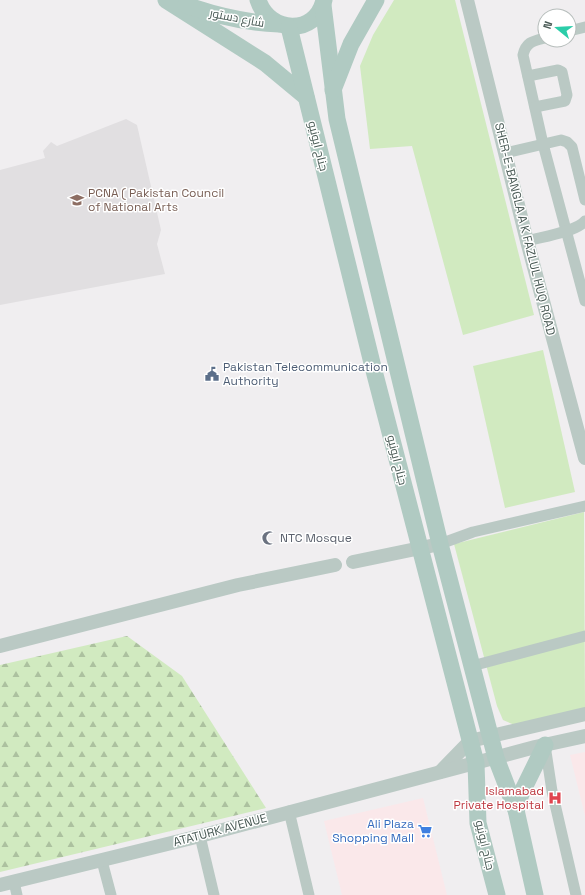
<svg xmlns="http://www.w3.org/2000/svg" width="585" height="895" font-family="'Space Grotesk',Cairo,sans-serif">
	<defs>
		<pattern id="forest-firs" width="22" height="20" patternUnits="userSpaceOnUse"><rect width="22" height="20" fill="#d1eac0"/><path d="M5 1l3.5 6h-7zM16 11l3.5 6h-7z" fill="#acc19f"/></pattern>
	</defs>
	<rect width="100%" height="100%" fill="#f0eef0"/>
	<g fill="#fae8ea">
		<path d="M585,752V816L570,755Z"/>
		<path d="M423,798L447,895H342L324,821Z"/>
	</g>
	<path fill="#e1dfe1" d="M126,119L137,125L161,230L157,244L165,274L0,305V170L45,158L43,151L51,142L57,146Z"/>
	<g fill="#d1eac0">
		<path d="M394,0H455L534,315L463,335L412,146L370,149L360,66L373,35Z"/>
		<path d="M543,350L575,492L505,508L473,366Z"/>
		<path d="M584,512L585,709L517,726L503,720L497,706L454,544Z"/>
	</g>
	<path fill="url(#forest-firs)" d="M127,636L182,676L266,808L0,872V665Z"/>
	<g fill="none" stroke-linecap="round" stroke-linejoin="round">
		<g stroke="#bac9c4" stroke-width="11">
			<path d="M569,31L585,27"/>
			<path d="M545,38C533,41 526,42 523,55L543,144L585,301"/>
			<path d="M528,76L558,70L562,72L567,95L565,101L535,107"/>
			<path d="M505,153L561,140L567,142L572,147L585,200"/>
			<path d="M527,241C541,237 576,232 585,221"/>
			<path d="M440,544L473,532L585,506"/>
			<path d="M472,666L585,636"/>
			<path d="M545,745L552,791L576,895"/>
			<path d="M289,811L309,895"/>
			<path d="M200,836L214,895"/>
			<path d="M102,861L111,895"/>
			<path d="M14,882L17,895"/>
		</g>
		<g stroke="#bac9c4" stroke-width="14">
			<path d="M467,0L527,241L585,458"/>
			<path d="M353,562L440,544"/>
			<path d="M0,646L238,585L335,565"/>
			<path d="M440,772L470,741L585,714"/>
			<path d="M0,885L200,836L535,747L585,736"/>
		</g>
		<g stroke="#b0cac2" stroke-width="17">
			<path d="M166,0L265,63L306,97"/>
			<path d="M258,0C269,34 316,36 324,0"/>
			<path d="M186,5C217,16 246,23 279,24"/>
			<path d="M323,5L337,119L440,544L496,758L516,810L535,895"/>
			<path d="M289,27L372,363L476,763L478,823L497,895"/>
			<path d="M333,90L351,44L376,0"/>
			<path d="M516,810L521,794L545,745"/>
		</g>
	</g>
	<defs>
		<symbol id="university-bare" viewBox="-9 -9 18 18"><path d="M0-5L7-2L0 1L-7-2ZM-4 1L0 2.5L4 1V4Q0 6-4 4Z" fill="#8d6e63" stroke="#fff" stroke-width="2.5" paint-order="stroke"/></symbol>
		<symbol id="civic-bare" viewBox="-9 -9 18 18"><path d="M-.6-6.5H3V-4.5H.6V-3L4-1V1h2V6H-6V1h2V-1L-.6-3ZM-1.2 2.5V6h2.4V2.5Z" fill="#5c6f8a" stroke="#fff" stroke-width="2.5" paint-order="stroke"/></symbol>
		<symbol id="mosque-bare" viewBox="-9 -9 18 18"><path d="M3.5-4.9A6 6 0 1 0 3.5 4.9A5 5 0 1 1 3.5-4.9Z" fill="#6b7280" stroke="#fff" stroke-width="2.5" paint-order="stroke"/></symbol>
		<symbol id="hospital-bare" viewBox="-9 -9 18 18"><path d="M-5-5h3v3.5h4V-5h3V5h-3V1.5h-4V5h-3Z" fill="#e0444e" stroke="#fff" stroke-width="2.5" paint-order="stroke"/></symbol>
		<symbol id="supermarket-bare" viewBox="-9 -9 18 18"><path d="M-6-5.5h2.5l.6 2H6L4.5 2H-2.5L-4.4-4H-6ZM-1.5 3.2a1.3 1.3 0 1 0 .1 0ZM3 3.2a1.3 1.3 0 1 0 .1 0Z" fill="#3f7fe0" stroke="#fff" stroke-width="2.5" paint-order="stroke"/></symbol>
	</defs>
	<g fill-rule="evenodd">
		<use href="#university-bare" x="67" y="190" width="20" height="20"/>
		<use href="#civic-bare" x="202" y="364" width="20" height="20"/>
		<use href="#mosque-bare" x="259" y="528" width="20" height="20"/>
		<use href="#hospital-bare" x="545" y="788" width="20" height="20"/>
		<use href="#supermarket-bare" x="415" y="821" width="20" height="20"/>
	</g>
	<g text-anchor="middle" stroke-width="3" stroke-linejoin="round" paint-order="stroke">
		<g font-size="12" fill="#485954" stroke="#fff">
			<text transform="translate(237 18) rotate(11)" y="4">شارع دستور</text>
			<text transform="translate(318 146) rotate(76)" y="4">جناح ایونیو</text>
			<text transform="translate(525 229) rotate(76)" y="4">SHER-E-BANGLA A K FAZLUL HUQ ROAD</text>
			<text transform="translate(397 460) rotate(76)" y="4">جناح ایونیو</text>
			<text transform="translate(220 830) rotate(-15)" y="4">ATATURK AVENUE</text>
			<text transform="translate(485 845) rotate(77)" y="4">جناح ایونیو</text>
		</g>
		<g font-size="12" fill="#785e54" stroke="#fff" text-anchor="start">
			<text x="88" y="197">PCNA ( Pakistan Council<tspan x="88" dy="14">of National Arts</tspan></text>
		</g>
		<g font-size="12" fill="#4e5e75" stroke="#fff" text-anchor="start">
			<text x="223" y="371">Pakistan Telecommunication<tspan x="223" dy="14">Authority</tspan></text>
		</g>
		<g font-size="12" fill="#5b616d" stroke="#fff" text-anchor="start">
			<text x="280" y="542">NTC Mosque</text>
		</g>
		<g font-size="12" fill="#be3a42" stroke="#fff" text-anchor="end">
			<text x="544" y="795">Islamabad<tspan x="544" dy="14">Private Hospital</tspan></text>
		</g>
		<g font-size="12" fill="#366cbe" stroke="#fff" text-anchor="end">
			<text x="414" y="828">Ali Plaza<tspan x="414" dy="14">Shopping Mall</tspan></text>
		</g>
	</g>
	<g transform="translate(557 28) rotate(288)"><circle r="19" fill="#ffffff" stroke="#b6bdbb"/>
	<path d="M0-3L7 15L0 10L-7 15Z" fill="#2bcda9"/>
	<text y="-6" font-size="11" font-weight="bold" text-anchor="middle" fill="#485954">N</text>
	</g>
</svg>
